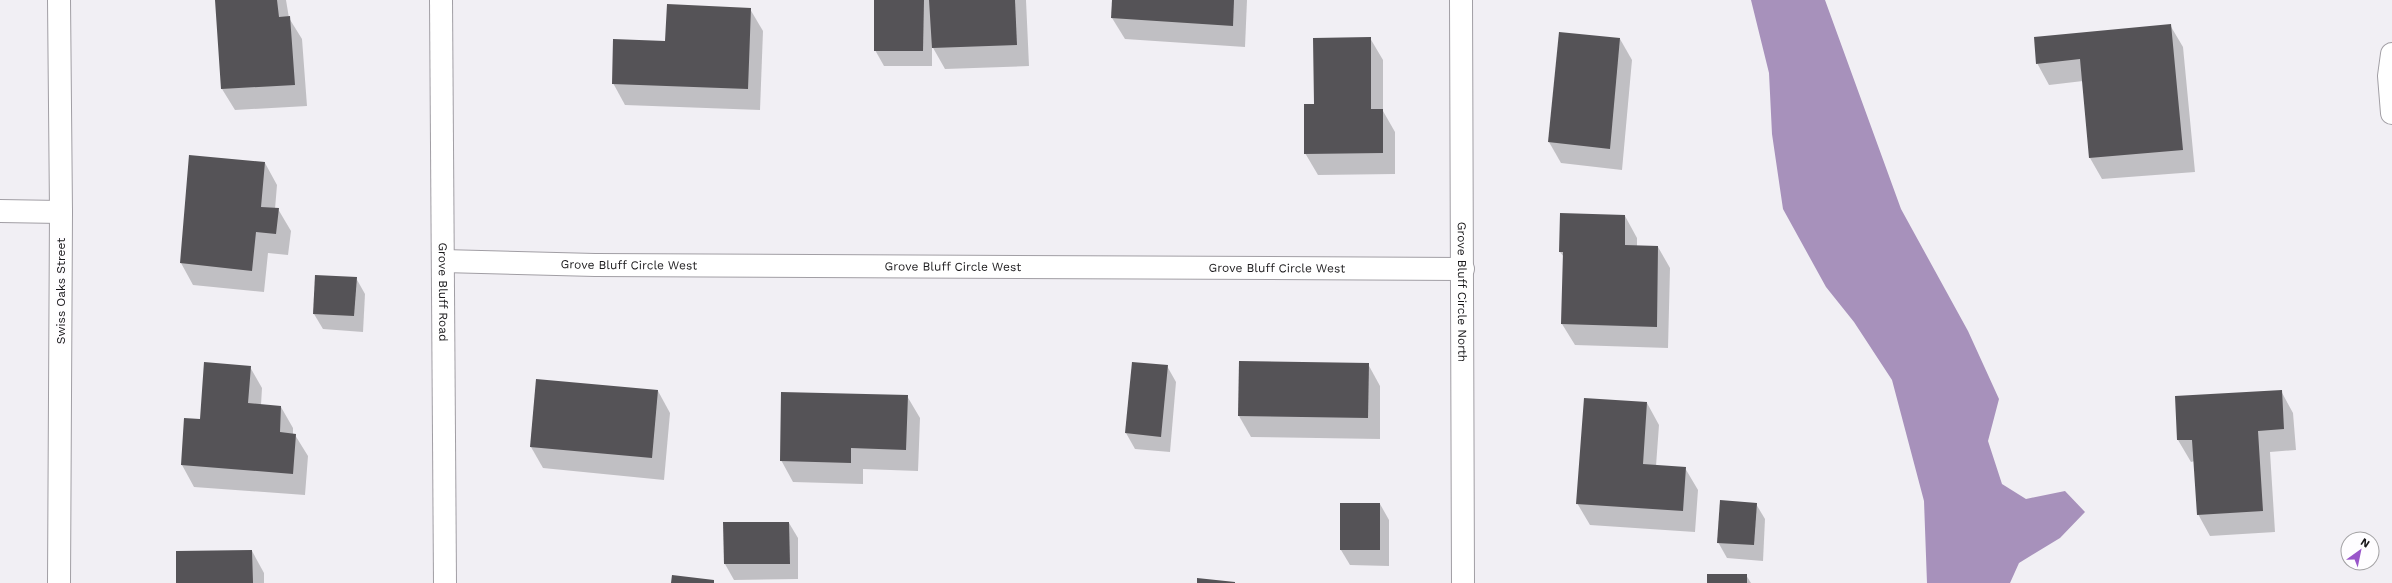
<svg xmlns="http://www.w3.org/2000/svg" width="2392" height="583" font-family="'Work Sans',sans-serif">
	<rect width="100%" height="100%" fill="#f1eff4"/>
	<path fill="#a791bb" d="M1751,0H1825L1901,209L1968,331L1999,399L1988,441L2002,484L2026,499L2065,491L2085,512L2060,538L2019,563L2010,583H1927L1924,501L1892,380L1854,322L1826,287L1783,209L1772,134L1769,73Z"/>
	<g fill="#0003">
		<path d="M216,0H286L289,18L302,39L307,106L235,110L222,89Z"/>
		<path d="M875,0H1026L1029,66L945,69L932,46V66H884L875,50Z"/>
		<path d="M1113,0H1247L1245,47L1125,39L1112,18Z"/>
		<path d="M750,9L763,31L760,110L625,105L613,83L666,42Z"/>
		<path d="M2170,25L2183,47L2195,172L2102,179L2090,158L2083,81L2049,85L2037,63Z"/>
		<path d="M1370,38L1383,60V111L1395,132V174L1318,175L1305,153Z"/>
		<path d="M1620,39L1632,60L1622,170L1561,163L1549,142Z"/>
		<path d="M190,156L265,163L277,185L275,209H278L291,231L288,255L268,253L264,292L193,285L181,263Z"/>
		<path d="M1625,216L1637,238V246L1658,247L1670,268L1668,348L1575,345L1562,324L1564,257L1560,252Z"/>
		<path d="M356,278L365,294L363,332L323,329L314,314Z"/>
		<path d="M1368,364L1380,386V439L1251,437L1239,416Z"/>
		<path d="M1167,366L1176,382L1170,452L1135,449L1126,433Z"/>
		<path d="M250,367L262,388L261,405L281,407L293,428V435H295L308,456L305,495L194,487L182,465L185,419L201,420Z"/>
		<path d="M658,391L670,413L664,480L543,468L531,447Z"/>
		<path d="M2281,391L2293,413L2296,450L2270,452L2275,532L2210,536L2198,514L2195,461L2191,462L2178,440L2176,397Z"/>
		<path d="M907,396L920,418L918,471L863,469V484L793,482L781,460Z"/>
		<path d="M1647,403L1659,425L1656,466L1685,468L1698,490L1695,532L1590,525L1577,503Z"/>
		<path d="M1380,504L1389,520V566L1350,565L1341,550Z"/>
		<path d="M1756,504L1765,519L1763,561L1727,558L1718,542Z"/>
		<path d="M724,523H789L798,538V579L734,580L725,564Z"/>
		<path d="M252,551L264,573V583H177Z"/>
		<path d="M1746,575L1751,583H1708Z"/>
	</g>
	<g fill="#555357">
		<path d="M215,0H277L279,17L290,16L295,85L221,89Z"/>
		<path d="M874,0H924L923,51H874Z"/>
		<path d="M929,0H1015L1017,45L932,48Z"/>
		<path d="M1112,0H1234L1233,26L1111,18Z"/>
		<path d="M667,4L751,8L748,89L612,84L613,39L665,41Z"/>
		<path d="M2171,24L2183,150L2089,158L2080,59L2036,64L2034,37Z"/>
		<path d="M1559,32L1620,38L1610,149L1548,142Z"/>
		<path d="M1371,37V109H1383V153L1304,154V104H1314L1313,38Z"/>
		<path d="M189,155L265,162L261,207L279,208L276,234L256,232L252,271L180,263Z"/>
		<path d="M1560,213L1625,215V245L1658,246L1657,327L1561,324L1563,252H1559Z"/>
		<path d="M315,275L357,277L354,316L313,314Z"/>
		<path d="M1239,361L1369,363L1368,418L1238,416Z"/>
		<path d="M204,362L251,366L248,403L281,406L280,432L296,434L293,474L181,465L184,418L200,419Z"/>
		<path d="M1132,362L1168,365L1161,437L1125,433Z"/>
		<path d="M536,379L658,390L652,458L530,447Z"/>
		<path d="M2282,390L2284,429L2258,431L2263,511L2197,515L2192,440H2177L2175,396Z"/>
		<path d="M781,392L908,395L906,450L851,448V463L780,461Z"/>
		<path d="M1584,398L1647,402L1643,464L1686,467L1683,511L1576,504Z"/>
		<path d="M1720,500L1757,503L1754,545L1717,543Z"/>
		<rect x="1340" y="503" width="40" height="47"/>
		<path d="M723,522H789L790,564H724Z"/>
		<path d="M252,550L253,583H176V551Z"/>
		<rect x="1707" y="574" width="40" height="9"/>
		<path d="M672,575L714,580V583H671Z"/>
		<path d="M1197,578L1235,582V583H1197Z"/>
	</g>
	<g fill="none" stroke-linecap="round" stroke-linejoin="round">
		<defs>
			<g id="minor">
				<path d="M59,0L61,212L59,583"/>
				<path id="s1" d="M441,0L445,583"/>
				<path id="s2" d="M1461,0L1463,583"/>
				<path d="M2392,54L2389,76L2392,113"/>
				<path d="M0,211L61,212"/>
				<path id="s3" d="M443,261L595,265L1463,269"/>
			</g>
		</defs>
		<use href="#minor" stroke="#a19ea4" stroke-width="24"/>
		<use href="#minor" stroke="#fff" stroke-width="22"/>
	</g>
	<g text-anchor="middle" stroke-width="4" stroke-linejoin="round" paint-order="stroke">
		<g font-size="12" fill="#19181a" stroke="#fefdff">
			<text dy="4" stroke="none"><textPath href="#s3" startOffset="186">Grove Bluff Circle West</textPath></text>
			<text dy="4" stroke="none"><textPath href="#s3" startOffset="510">Grove Bluff Circle West</textPath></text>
			<text dy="4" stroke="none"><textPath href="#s3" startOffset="834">Grove Bluff Circle West</textPath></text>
			<text transform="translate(61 291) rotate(-90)" y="4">Swiss Oaks Street</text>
			<text dy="4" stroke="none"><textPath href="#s1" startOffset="292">Grove Bluff Road</textPath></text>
			<text dy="4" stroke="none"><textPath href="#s2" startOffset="292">Grove Bluff Circle North</textPath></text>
		</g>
	</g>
	<g transform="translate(2360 551) rotate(33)"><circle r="19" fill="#fefdff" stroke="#a2a1a3"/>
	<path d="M0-3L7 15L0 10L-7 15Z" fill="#9955ca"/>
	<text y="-6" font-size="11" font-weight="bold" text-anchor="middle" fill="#19181a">N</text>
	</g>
</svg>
